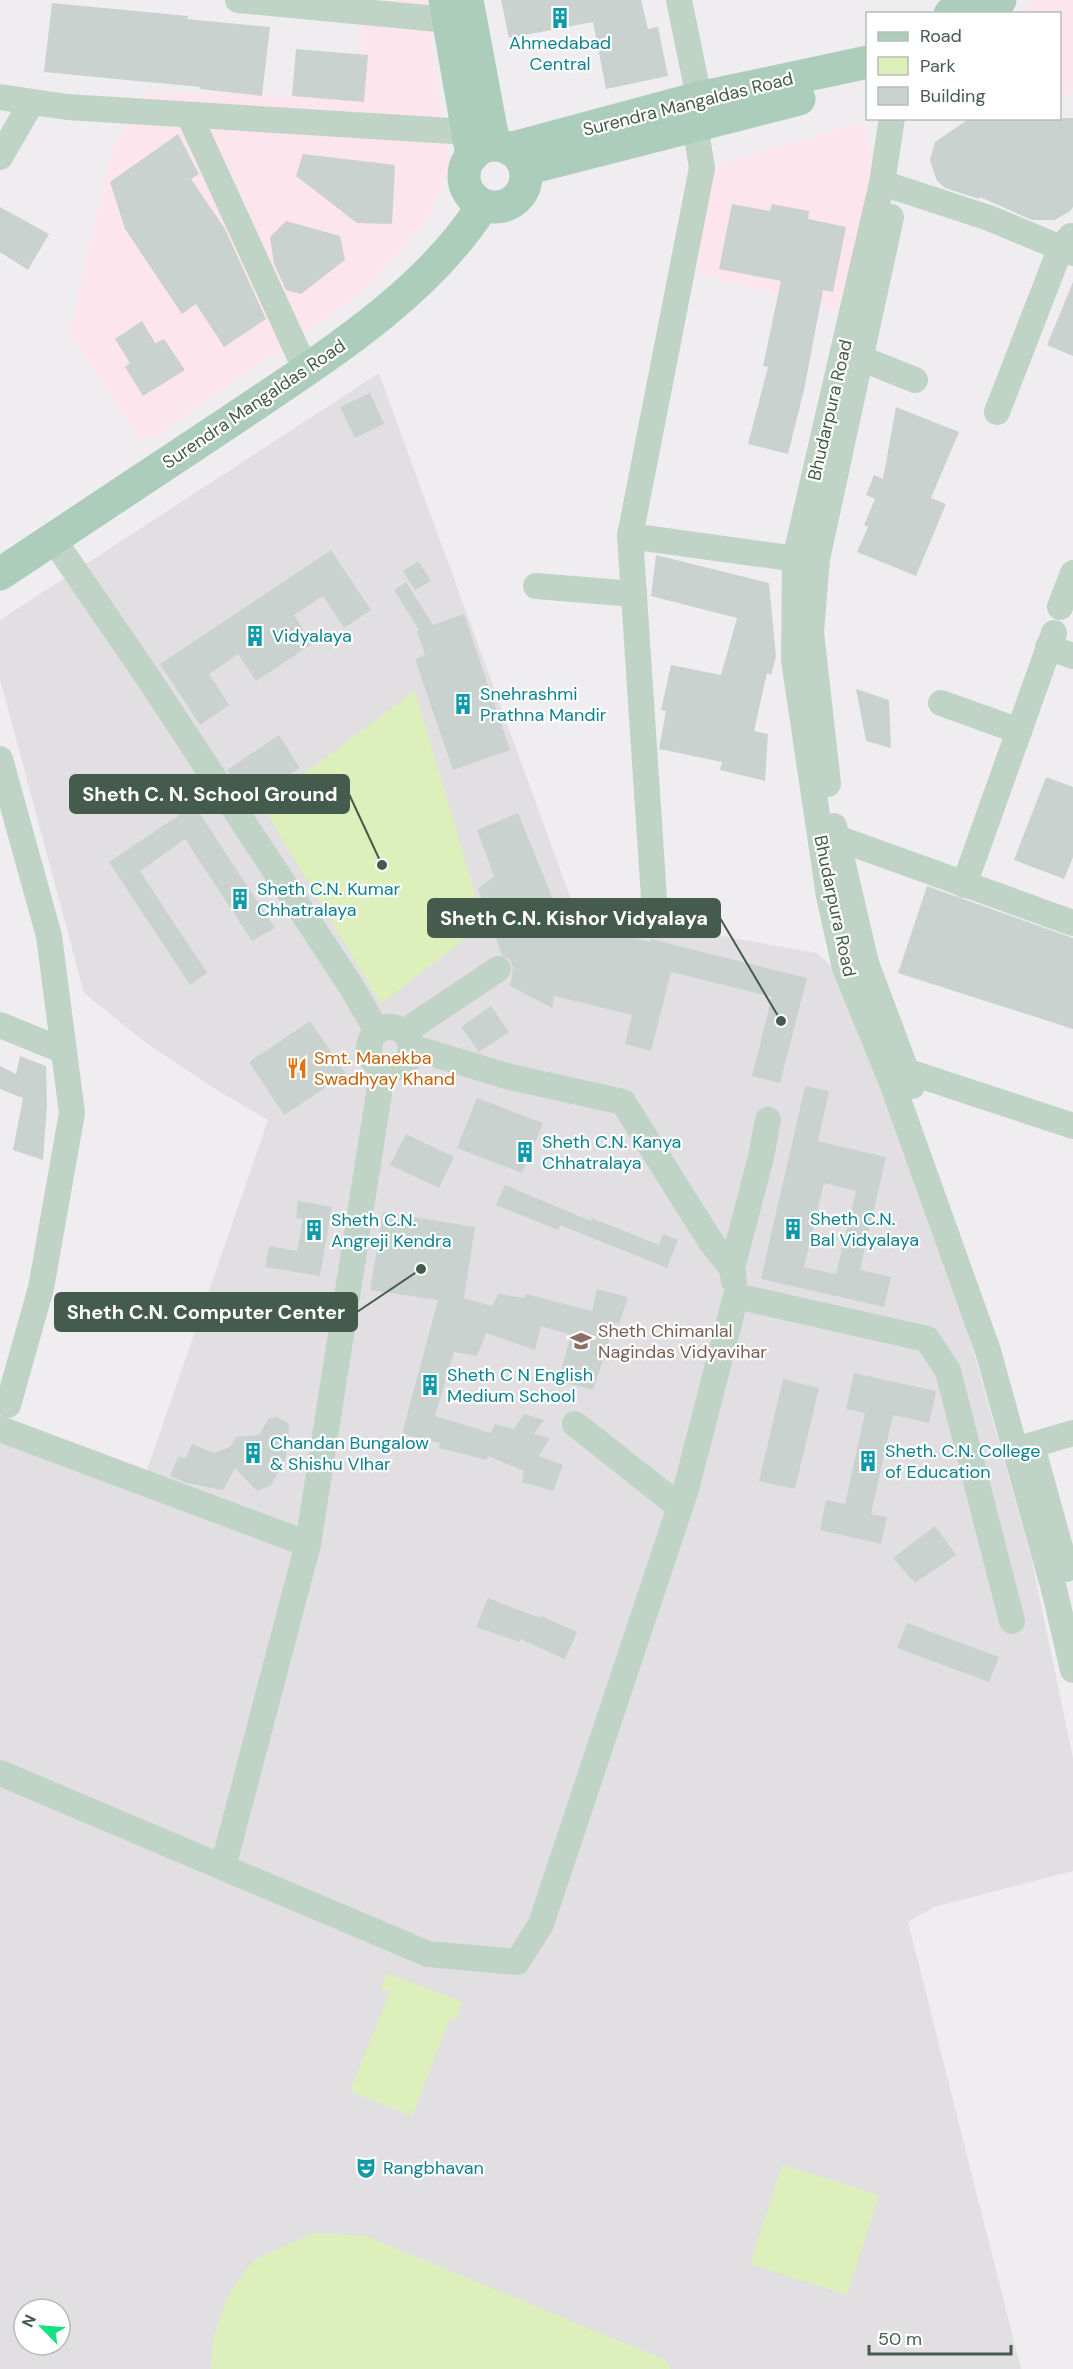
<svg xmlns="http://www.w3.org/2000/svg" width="1073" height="2369" font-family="'DM Sans',sans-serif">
	<rect width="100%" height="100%" fill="#f0edf0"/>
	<g fill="#fce5ec">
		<path d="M359,0H426L441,111L451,163L427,221L363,292L157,435L140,440L69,334L112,149L148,91L364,98Z"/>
		<path d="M1035,0H1073V90L1060,104V14L1021,13Z"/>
		<path d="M864,122L878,182L854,313L696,274L712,166Z"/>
	</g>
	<path fill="#e1dfe2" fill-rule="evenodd" d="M379,373L575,910L817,953L843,977L949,1264L1031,1557L1073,1758V1871L934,1907L908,1922L1021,2369H0V1417L146,1473L268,1120L212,1087L146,1043L84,993L0,679V620ZM24,2309H60V2345H24Z"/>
	<g fill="#ddefba">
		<path d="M415,691L484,924L381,1004L262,805Z"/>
		<path d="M387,1973L462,2002L456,2019L451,2017L412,2116L350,2091L390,1992L381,1988Z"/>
		<path d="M782,2165L879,2195L847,2295L750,2264Z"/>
		<path d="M314,2233L366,2236L665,2360L671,2369H211L213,2339L229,2293L254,2260Z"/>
	</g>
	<g fill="#cad2cf" fill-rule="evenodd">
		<path d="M501,0H641L648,29L658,27L668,76L606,89L593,22L509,38Z"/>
		<path d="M52,3L188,16L187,19L270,27L262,96L200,89V87L44,72Z"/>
		<path d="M296,49L368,55L364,102L292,96Z"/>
		<path d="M970,118H1073V207L1070,211L1055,220H1032L980,197L979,199L945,188L937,181L930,160L935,142Z"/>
		<path d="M178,134L199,174L191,179L225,229L266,319L224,347L196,304L182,314L125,229L110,182Z"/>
		<path d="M303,154L395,165L392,224L357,223L296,176Z"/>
		<path d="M732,204L770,211L772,204L809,211L808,219L846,227L833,292L823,290L804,390L788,454L748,444L768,367L763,366L781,281L719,269Z"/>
		<path d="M0,207L49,234L28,270L0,252Z"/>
		<path d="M286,221L340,236L345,260L301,294L286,290L274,264L270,237Z"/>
		<path d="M1073,282V356L1047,345Z"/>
		<path d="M142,321L155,343L164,339L185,370L143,396L125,367L130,363L115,339Z"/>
		<path d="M370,393L384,424L355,438L340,407Z"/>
		<path d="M896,407L959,432L931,498L946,504L916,576L857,552L868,527L864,525L875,499L866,495L874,475L883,479Z"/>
		<path d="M331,550L371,610L344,628L323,596L294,615L312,644L256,681L238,654L209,674L229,705L200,725L160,664Z"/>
		<path d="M656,555L769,583L776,657L771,675L767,673L754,731L768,734L765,781L720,770L722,762L659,749L666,711L661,710L671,665L721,675L737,618L651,596Z"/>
		<path d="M418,561L431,581L415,590L403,571Z"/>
		<path d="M406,582L433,625L464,614L510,750L453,770L415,659L425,655L417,631L419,630L394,590Z"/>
		<path d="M856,689L889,700L891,748L866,741Z"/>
		<path d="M279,735L300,768L248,802L227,770Z"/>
		<path d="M1046,777L1073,787V857L1064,879L1014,860Z"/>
		<path d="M194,805L275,928L252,941L185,839L140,871L207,973L190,985L109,862Z"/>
		<path d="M518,813L562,921L651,942V939L807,978L780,1083L752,1076L772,997L671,972L651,1051L625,1044L632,1015L554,996L552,1008L510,986L513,967L510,960L502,955L478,889L494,876L477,830Z"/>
		<path d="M927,886L1073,938V1029L898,973Z"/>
		<path d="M491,1006L509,1032L479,1052L461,1027Z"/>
		<path d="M310,1021L346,1074L284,1115L249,1062Z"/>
		<path d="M20,1056L46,1066L47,1105L43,1160L13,1150L23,1098L0,1089V1066L16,1074Z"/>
		<path d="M805,1086L829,1091L818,1141L886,1157L860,1270L891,1277L884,1307L761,1279ZM824,1183L856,1191L836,1274L804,1267Z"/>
		<path d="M477,1098L543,1123L522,1173L457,1148Z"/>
		<path d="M406,1134L454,1157L439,1188L390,1165Z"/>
		<path d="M505,1185L591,1221L592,1218L659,1245L663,1234L678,1240L667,1268L560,1225L558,1230L496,1205Z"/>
		<path d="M298,1201L332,1207L320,1276L265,1267L269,1246L297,1251L303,1219L296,1218Z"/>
		<path d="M383,1212L475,1227L464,1298L492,1306L498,1294L524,1298L526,1294L592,1311L597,1289L628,1297L619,1324L615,1323L593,1390L558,1381L571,1335L541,1326L535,1350L486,1333L477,1356L454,1352L435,1416L491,1433L495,1424L514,1429L524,1414L544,1420L534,1434L550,1438L539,1456L563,1465L553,1491L522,1482L524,1471L488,1456L487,1460L439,1448L440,1443L402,1434L438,1300L370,1290Z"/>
		<path d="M854,1373L936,1391L929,1423L893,1415L871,1514L887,1517L881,1544L820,1530L826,1500L845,1504L865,1413L846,1409Z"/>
		<path d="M783,1379L819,1388L795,1489L759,1481Z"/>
		<path d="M277,1417L289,1424L288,1445L285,1461L271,1485L257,1491L235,1468L223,1490L187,1483L170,1476L178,1457L186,1458L192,1444L214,1453L230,1447L236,1437L259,1435L269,1418Z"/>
		<path d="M935,1526L956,1555L915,1583L893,1558Z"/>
		<path d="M488,1598L540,1618L541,1616L577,1632L565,1659L520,1639L519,1642L476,1627Z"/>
		<path d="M907,1623L999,1657L989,1682L897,1648Z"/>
	</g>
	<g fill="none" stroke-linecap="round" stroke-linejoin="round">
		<g stroke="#c0d3c7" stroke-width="26">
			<path d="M238,0L448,20"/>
			<path d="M679,0L699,98"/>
			<path d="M0,97L67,107L468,132"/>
			<path d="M189,115L299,355"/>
			<path d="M892,118L882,183L795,559L794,660L829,896L845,968L891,1080L988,1351L1055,1593L1073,1670"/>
			<path d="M0,157L32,102"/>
			<path d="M882,183L989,218L1073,253"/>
			<path d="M860,358L915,380"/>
			<path d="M997,412L1061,247L1071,236"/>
			<path d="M630,536L811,561"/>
			<path d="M53,539L149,679L351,986L377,1031"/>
			<path d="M536,586L634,594"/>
			<path d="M1060,607L1073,573"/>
			<path d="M1048,647L1073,656"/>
			<path d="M941,703L1019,731"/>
			<path d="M0,759L49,936L72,1113L41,1288L8,1405"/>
			<path d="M828,784L811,632L817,559L891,217"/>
			<path d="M834,826L866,963L912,1086"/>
			<path d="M824,837L837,838L1073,923"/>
			<path d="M964,885L1054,633"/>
			<path d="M655,913L630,536L702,168L695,125"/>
			<path d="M0,1025L64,1051"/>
			<circle cx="390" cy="1048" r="21"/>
			<path d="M404,1032L498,969"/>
			<path d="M411,1047L510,1077L623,1102L711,1242L732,1268"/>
			<path d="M896,1072L906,1071L1073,1126"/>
			<path d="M734,1281L732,1268L761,1157L768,1120"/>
			<path d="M575,1424L680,1507"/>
			<path d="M0,1429L308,1544L383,1068"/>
			<path d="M1015,1450L1073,1433"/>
			<path d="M1035,1457L1066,1569"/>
			<path d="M0,1773L428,1954L517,1962L541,1924L686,1489L736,1296L927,1339L948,1371L1012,1621"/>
			<path d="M223,1867L308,1544"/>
		</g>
		<g stroke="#accdbb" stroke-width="33">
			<path d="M445,0L472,156"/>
			<path d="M467,0L494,145"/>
			<path d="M950,14L965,0"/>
			<path d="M985,14L1000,0"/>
			<circle cx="495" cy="176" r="31"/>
			<path d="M509,149L699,98L868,62"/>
			<path d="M525,169L799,99"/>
			<path d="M0,574C77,523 154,471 232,420C319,361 426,296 483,205"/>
		</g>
	</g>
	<defs>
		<symbol id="building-bare" viewBox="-9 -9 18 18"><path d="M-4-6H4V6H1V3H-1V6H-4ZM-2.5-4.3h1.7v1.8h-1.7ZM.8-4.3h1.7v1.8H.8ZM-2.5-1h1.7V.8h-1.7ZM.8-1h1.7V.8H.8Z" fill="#0f9aa8" stroke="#fff" stroke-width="2.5" paint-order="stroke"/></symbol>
		<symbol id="restaurant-bare" viewBox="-9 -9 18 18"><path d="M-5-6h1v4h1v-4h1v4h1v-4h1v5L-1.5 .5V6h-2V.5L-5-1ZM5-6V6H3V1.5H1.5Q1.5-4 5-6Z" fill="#e8710a" stroke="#fff" stroke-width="2.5" paint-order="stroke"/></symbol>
		<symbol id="school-bare" viewBox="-9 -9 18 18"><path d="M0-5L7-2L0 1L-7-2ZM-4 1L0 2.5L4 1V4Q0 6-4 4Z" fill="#8d6e63" stroke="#fff" stroke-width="2.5" paint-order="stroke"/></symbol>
		<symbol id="theatre-bare" viewBox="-9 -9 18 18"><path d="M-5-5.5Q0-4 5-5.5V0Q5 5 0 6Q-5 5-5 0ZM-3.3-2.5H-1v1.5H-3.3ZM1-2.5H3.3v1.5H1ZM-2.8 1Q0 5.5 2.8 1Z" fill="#0f9aa8" stroke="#fff" stroke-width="2.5" paint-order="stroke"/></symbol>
	</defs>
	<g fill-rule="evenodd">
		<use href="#building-bare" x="545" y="3" width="30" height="30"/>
		<use href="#building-bare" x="240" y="621" width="30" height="30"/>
		<use href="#building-bare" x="448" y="689" width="30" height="30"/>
		<use href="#building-bare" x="225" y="884" width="30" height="30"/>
		<use href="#restaurant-bare" x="282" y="1053" width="30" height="30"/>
		<use href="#building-bare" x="510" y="1137" width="30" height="30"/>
		<use href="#building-bare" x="778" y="1214" width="30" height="30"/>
		<use href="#building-bare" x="299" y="1215" width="30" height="30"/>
		<use href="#school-bare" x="566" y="1326" width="30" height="30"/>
		<use href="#building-bare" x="415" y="1370" width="30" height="30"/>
		<use href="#building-bare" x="238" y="1438" width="30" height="30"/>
		<use href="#building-bare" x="853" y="1446" width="30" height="30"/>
		<use href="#theatre-bare" x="351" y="2153" width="30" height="30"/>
	</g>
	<g text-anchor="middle" stroke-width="4.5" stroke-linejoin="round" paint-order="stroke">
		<g font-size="18" fill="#0d838f" stroke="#fff" text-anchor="start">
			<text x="560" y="49" text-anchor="middle">Ahmedabad<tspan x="560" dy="21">Central</tspan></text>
			<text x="272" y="642">Vidyalaya</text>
			<text x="480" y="700">Snehrashmi<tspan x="480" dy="21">Prathna Mandir</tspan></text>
			<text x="257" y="895">Sheth C.N. Kumar<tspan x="257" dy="21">Chhatralaya</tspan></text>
			<text x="542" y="1148">Sheth C.N. Kanya<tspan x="542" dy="21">Chhatralaya</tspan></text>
			<text x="810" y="1225">Sheth C.N.<tspan x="810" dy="21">Bal Vidyalaya</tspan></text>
			<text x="331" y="1226">Sheth C.N.<tspan x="331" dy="21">Angreji Kendra</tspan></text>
			<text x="447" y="1381">Sheth C N English<tspan x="447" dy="21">Medium School</tspan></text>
			<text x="270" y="1449">Chandan Bungalow<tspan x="270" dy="21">&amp; Shishu VIhar</tspan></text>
			<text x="885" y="1457">Sheth. C.N. College<tspan x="885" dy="21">of Education</tspan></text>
			<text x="383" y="2174">Rangbhavan</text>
		</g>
		<g font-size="18" fill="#455b4e" stroke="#fff">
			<text transform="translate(688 104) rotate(-14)" y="6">Surendra Mangaldas Road</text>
			<text transform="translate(254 404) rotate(-34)" y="6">Surendra Mangaldas Road</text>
			<text transform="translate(830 410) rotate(-77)" y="6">Bhudarpura Road</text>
			<text transform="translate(835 906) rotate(78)" y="6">Bhudarpura Road</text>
		</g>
		<g font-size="18" fill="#c56008" stroke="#fff" text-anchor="start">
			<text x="314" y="1064">Smt. Manekba<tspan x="314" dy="21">Swadhyay Khand</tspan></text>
		</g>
		<g font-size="18" fill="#785e54" stroke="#fff" text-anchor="start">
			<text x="598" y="1337">Sheth Chimanlal<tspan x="598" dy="21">Nagindas Vidyavihar</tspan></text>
		</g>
	</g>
	<path fill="none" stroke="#455b4e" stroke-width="2" d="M382 865L349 794M781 1021L720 918M421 1269L357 1312"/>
	<g fill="#455b4e" stroke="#fff" stroke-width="2">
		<circle cx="382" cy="865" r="6"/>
		<circle cx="781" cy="1021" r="6"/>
		<circle cx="421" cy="1269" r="6"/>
	</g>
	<g fill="#455b4e" stroke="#455b4e" stroke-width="2">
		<rect x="70" y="775" width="279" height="38" rx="6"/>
		<rect x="428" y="899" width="292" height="38" rx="6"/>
		<rect x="55" y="1293" width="302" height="38" rx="6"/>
	</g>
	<g font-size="20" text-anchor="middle" font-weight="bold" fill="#fff">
		<text x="210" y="801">Sheth C. N. School Ground</text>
		<text x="574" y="925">Sheth C.N. Kishor Vidyalaya</text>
		<text x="206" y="1319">Sheth C.N. Computer Center</text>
	</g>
	<rect x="866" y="12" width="195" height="108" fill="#ffffff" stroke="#b5bdb8" stroke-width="1.5"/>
	<rect x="878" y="32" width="30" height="9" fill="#accdbb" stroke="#b5bdb8" stroke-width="1.5"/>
	<text x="920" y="42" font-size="18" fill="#455b4e">Road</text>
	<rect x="878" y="57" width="30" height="18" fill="#ddefba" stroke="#b5bdb8" stroke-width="1.5"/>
	<text x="920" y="72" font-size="18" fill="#455b4e">Park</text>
	<rect x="878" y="87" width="30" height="18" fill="#cad2cf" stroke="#b5bdb8" stroke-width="1.5"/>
	<text x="920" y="102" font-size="18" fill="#455b4e">Building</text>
	<g transform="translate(42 2327) rotate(295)"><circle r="28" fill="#ffffff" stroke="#b5bdb8" stroke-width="1.5"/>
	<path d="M0-4.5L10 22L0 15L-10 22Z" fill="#16e180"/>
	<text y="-9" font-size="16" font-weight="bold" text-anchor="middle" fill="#455b4e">N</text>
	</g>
	<path d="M869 2345v9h142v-9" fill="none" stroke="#455b4e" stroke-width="3"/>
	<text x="878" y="2345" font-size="18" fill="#455b4e" stroke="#ffffff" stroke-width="4.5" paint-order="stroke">50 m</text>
</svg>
